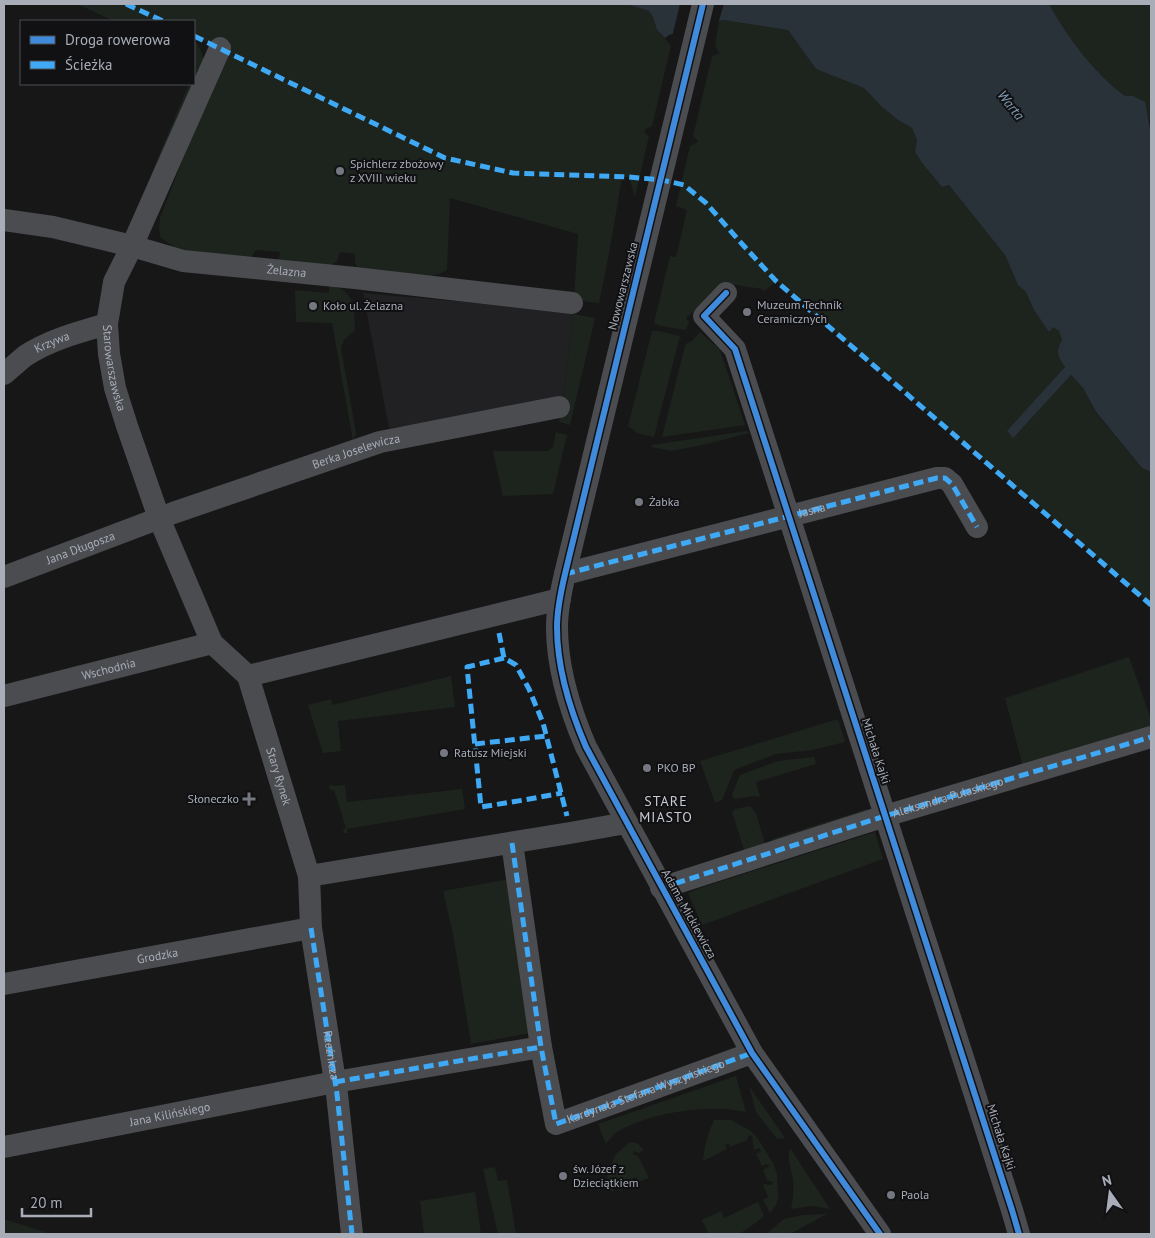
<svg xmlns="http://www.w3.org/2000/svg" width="1155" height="1238" font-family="'PT Sans',sans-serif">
	<rect width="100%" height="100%" fill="#171717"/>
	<path fill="#212123" d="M363,293L475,303L573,314L563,400L484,416L389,428Z"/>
	<g fill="#1d241e">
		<path d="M77,4H627L649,11L653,17L657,30L665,38L671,46L652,126L644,130L646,134L649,136L635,197L629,177H622C615,219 608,262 599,303L574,300L578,234L450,198L447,270L439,274L430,276L358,268L355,263V254L340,252L337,261L331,265L278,262L280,252L256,250L250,259L181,252L160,237L159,228L160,218L225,51L194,36V21H114Z"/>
		<path d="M1049,4H1151V133L1150,121L1133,96H1125C1094,73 1068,38 1049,4Z"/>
		<path d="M723,20L788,30L816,69L864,88L882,107L898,120L912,128L917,140L915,152L922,163L942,187L949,185L1005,255L1018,285L1026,292L1034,310L1049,332L1053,326L1059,330L1062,340L1058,347L1065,367L1007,432L1013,437L1071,375L1083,388L1096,413L1142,468L1151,472V605L776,281L765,291L762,289L730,284L696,309L686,318L689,322L686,330L660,326L654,323L670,256L676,257L687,210L676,206L690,146L698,142L696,139L693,136L712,56L719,53L715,46L719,21Z"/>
		<path d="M194,39L201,51L204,62L145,189L189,84H194Z"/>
		<path d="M329,285C333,286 338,287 341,289C355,296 355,316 355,330L344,340L341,348L356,433L353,441L332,323L296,322L295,290L329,293Z"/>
		<path d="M573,314L595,318L570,425L559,422L563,400Z"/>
		<path d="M652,331H658L680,336L654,437L637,433L628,426Z"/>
		<path d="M700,332L720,350L745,425L662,437L685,346L687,343L692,341Z"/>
		<path d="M746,431L749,433L707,444L671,451L651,447L652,445Z"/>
		<path d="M556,432L567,435L553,494L503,496L493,451H548L553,447Z"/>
		<path d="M1129,657L1151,719V728L1023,767L1005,698Z"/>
		<path d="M451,676L455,707L338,721L341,751L323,753L308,705L331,699L332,705Z"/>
		<path d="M838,719L845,742L812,750L776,754L734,770L722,800L715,803L700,761Z"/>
		<path d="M814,757L816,764L756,782L760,797L754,796L735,799L733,798L732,794L740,775L778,761Z"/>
		<path d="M333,785L334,786L345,785L347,802L462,789L465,809L347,829L348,833H344L343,829L346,828L334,790H330L329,786Z"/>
		<path d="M750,806L756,813L765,844L773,842L772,839L867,809L869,814L745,853L732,812L735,809Z"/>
		<path d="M875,832L883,859L702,925L688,893L697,889Z"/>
		<path d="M510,879L530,1033L471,1044L453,934L443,891Z"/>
		<path d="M736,1076L746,1112C713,1104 662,1111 631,1125C626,1127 621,1129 617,1132C613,1135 609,1140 606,1144L598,1124Z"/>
		<path d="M749,1086L785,1138L777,1139L756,1112Z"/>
		<path d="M714,1120H731L749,1130L757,1137L773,1163L777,1174L778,1198L776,1205L770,1213L763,1200L768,1197L763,1185L765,1184L772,1185L773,1182L767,1180L763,1170L770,1166L766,1164L762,1166L756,1154L761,1151L759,1148L754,1150L752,1136L749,1135L747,1140L730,1147L729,1143L725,1145L727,1149L703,1161C704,1147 708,1133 714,1120Z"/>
		<path d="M630,1142L637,1143L644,1150L638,1153L634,1151L633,1154L638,1156L649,1178L638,1182L636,1177L632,1179L635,1184L620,1190L614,1188L613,1192L606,1188L608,1171L616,1154Z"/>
		<path d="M790,1148L830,1209L813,1206L791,1209C793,1199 794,1191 793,1180C791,1167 787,1162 790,1148Z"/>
		<path d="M495,1167L498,1181L507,1180L516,1234H518H498L483,1169Z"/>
		<path d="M475,1192L481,1234H424L420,1201Z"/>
		<path d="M758,1202L764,1216L754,1224L739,1234H709L702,1220L721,1211L724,1218Z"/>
		<path d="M827,1214L790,1234H766L784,1219L803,1215Z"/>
		<path d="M4,1219L51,1234H4Z"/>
	</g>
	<path fill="#2a3239" d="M627,4H1049C1068,38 1094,73 1125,96H1133L1145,102L1151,133V472L1142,468L1096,412L1083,388L1071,375L1013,438L1007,431L1065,367C1058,356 1055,352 1062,340L1059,331L1053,327L1050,331L1049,332L1034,310L1026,292L1018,285L1005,255L949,185L942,187L922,163L915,152L917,140L912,128L898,120L882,107L864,88L816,69L788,30L723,20L669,35L665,38L657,30L653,17L649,11Z"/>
	<path fill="#171717" d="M680,4H724L718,24L672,37Z"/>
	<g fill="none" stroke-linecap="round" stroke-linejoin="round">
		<g stroke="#4b4c50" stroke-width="22">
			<path d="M703,4L565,574C561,591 557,609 557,627C557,669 570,710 586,747L752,1053L880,1234"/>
			<path id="s1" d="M220,48L132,246L114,282L107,324L109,354L115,388L127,426L159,518L212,643L248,676"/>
			<path id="s2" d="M4,220L53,227L132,246L183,261L355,278L572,303"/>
			<path d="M726,293L704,316L735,349L1012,1210L1019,1234"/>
			<path id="s3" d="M4,374C11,368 18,362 25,356C49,340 79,332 107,324"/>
			<path d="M565,574L588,568L937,478H945L952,484L977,527"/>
			<path id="s4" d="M4,577L173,513L380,442L559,407"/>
			<path id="s5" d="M248,676L309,876L311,928L337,1094L352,1234"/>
			<path d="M248,676L560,599"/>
			<path id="s6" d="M4,696L212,643"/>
			<path id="s7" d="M512,843L541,1047L556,1124L752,1053"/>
			<path d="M309,876L570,833L626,823"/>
			<path d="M661,888L885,816L1151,737"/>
			<path id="s8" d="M4,984L311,928"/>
			<path id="s9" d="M4,1147L335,1082L541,1047"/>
		</g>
		<g stroke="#3fa9f5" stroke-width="5" stroke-dasharray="10 5" stroke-linecap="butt">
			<path d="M126,4L163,21"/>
			<path d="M194,36L445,158L513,173L629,177L662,180L684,185L706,203L743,245L776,281L1151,605"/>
			<path id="s10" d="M565,574L588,568L937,478H945L952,484L977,527"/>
			<path d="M499,633L504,658L516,665L529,689L543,723L567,816"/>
			<path d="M504,658L467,667L481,807L524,800L562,793"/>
			<path d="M475,744L546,736"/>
			<path d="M512,843L541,1047L556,1124L752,1053"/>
			<path id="s11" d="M661,888L885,816L1151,737"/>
			<path d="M311,928L337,1094L352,1234"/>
			<path d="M335,1082L541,1047"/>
		</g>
		<defs>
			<g id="cycleway">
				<path d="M703,4L565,574C561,591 557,609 557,627C557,669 570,710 586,747L752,1053L880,1234"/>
				<path d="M726,293L704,316L735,349L1012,1210L1019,1234"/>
			</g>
		</defs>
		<use href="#cycleway" stroke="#111113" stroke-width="9"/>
		<use href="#cycleway" stroke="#408adc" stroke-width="6"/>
	</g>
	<g fill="#757880" stroke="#111113" stroke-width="2">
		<circle cx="340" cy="171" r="5"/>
		<circle cx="313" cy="306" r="5"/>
		<circle cx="747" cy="312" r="5"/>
		<circle cx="639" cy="502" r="5"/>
		<circle cx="444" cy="753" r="5"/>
		<circle cx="647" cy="768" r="5"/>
		<path d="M246.5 791.5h5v5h5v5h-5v5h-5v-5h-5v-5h5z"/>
		<circle cx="563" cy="1176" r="5"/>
		<circle cx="891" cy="1195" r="5"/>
	</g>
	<g text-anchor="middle" stroke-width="4" stroke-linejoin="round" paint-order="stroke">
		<g font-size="12" fill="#a8adb8" stroke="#111113" text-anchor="start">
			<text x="350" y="168">Spichlerz zbożowy<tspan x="350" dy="14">z XVIII wieku</tspan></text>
			<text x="757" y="309">Muzeum Technik<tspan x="757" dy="14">Ceramicznych</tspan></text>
			<text x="323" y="310">Koło ul. Żelazna</text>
			<text x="649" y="506">Żabka</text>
			<text x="454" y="757">Ratusz Miejski</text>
			<text x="657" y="772">PKO BP</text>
			<text x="239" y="803" text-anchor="end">Słoneczko</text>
			<text x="573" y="1173">św. Józef z<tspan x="573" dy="14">Dzieciątkiem</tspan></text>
			<text x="901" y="1199">Paola</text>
		</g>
		<g font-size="12" fill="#a8adb8" stroke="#111113">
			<text dy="4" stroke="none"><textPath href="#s2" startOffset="288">Żelazna</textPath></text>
			<text transform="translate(623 286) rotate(-76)" y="4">Nowowarszawska</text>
			<text dy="4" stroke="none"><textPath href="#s3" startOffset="58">Krzywa</textPath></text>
			<text dy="4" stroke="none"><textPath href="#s1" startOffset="344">Starowarszawska</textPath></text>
			<text dy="4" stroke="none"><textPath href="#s4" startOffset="374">Berka Joselewicza</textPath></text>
			<text dy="4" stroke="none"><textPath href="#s10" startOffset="255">Jasna</textPath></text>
			<text dy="4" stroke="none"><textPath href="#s4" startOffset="82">Jana Długosza</textPath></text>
			<text dy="4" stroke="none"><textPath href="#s6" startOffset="108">Wschodnia</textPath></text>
			<text transform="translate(876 751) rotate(72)" y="4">Michała Kajki</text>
			<text dy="4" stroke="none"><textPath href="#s5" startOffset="105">Stary Rynek</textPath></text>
			<text dy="4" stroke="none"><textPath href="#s11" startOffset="301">Aleksandra Pułaskiego</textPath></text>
			<text transform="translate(689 914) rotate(61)" y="4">Adama Mickiewicza</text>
			<text dy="4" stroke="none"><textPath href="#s8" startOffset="156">Grodzka</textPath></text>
			<text dy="4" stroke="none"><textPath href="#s5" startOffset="390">Rzeźnicza</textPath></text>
			<text dy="4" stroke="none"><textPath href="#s7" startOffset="380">Kardynała Stefana Wyszyńskiego</textPath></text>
			<text dy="4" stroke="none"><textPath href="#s9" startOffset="169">Jana Kilińskiego</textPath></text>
			<text transform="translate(1001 1137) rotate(72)" y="4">Michała Kajki</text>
		</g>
		<g font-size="14" font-style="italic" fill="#7f9bb3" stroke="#111113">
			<text transform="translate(1011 105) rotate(51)" y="5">Warta</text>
		</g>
		<g font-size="14" letter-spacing="1" fill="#c9ccd4" stroke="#111113">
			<text x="666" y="806">STARE<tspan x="666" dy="16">MIASTO</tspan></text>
		</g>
	</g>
	<rect width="1155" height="1238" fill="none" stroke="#a8adb8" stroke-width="10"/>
	<rect x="20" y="20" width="175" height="65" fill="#111113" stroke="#4d4f55"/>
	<rect x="30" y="36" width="25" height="8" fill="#408adc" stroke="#4d4f55"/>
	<text x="65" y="45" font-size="15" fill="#a8adb8">Droga rowerowa</text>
	<rect x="30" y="61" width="25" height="8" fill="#3fa9f5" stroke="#4d4f55"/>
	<text x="65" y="70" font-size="15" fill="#a8adb8">Ścieżka</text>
	<g transform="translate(1110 1193) rotate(346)" stroke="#111113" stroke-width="4" paint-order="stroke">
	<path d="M0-4L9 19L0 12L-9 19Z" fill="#a8adb8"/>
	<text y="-8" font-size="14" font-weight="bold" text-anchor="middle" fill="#a8adb8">N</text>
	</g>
	<path d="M22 1208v8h69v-8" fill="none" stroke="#a8adb8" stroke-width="2.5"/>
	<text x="30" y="1208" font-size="15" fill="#a8adb8" stroke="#111113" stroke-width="4" paint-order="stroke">20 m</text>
</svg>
